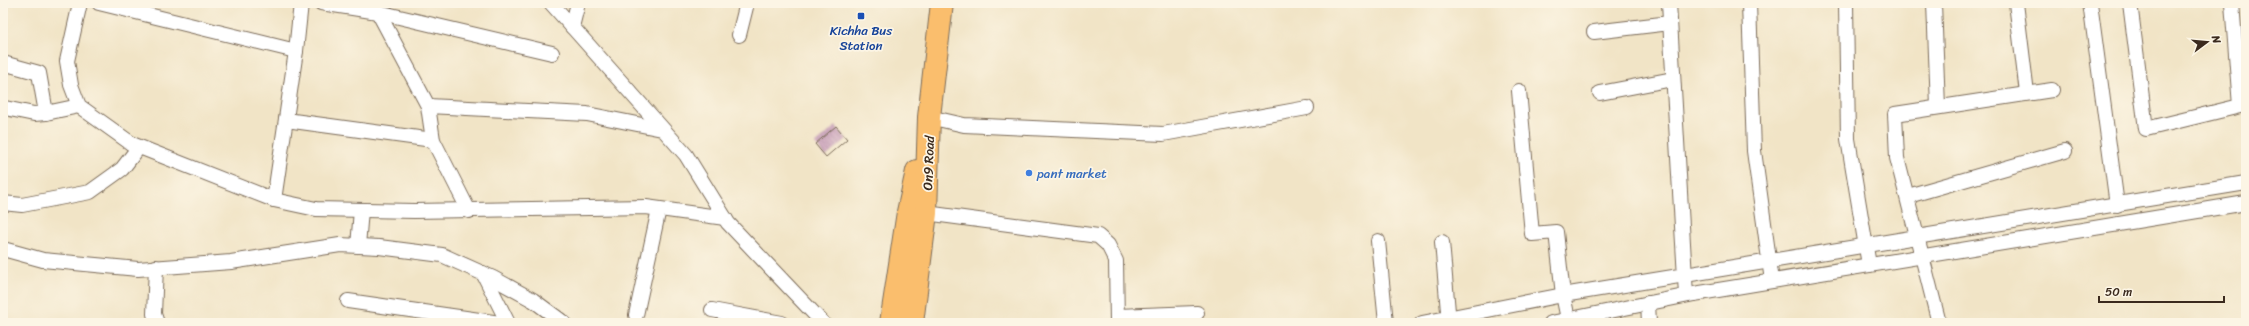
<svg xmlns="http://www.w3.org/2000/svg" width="2249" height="326" font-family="Sriracha,sans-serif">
	<defs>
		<pattern id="building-back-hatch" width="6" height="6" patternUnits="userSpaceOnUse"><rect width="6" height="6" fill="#c69ab7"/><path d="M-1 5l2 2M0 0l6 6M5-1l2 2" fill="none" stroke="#a27e94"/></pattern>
	</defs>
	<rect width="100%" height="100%" fill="#fcf5e5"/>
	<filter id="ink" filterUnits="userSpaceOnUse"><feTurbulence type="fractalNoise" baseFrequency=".025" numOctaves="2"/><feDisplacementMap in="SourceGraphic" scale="8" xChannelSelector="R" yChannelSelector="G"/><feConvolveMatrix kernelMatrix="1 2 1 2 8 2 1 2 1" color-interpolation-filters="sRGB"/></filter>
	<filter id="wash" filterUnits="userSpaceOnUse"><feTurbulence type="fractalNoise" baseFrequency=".012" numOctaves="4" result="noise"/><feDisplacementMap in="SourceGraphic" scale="16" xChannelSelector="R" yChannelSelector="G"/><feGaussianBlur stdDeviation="0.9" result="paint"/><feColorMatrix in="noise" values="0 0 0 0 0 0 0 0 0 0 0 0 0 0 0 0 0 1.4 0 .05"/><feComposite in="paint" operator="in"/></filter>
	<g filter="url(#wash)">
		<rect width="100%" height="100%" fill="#f1e4c6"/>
		<g id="blocks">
			<path fill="url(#building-back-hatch)" d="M836,126L847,139L826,157L815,144Z"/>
		</g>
	</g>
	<g filter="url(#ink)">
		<use href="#blocks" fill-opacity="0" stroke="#7b6b59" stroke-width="1"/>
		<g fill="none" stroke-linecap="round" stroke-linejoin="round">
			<defs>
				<g id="street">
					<path d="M80,3L67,61L71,85L79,106L132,144L274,200L316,209L414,211L646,207L725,218"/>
					<path d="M99,3L296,51"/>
					<path d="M321,3L378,12L552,53"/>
					<path d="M551,3L686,155L728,223L823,323"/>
					<path d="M1669,3L1686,295"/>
					<path d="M1749,3L1754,151L1772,281"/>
					<path d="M1846,3L1848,139L1869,265"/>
					<path d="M1934,3L1938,107"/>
					<path d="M2016,3L2027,93"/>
					<path d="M2090,3L2117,205"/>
					<path d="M2130,3L2146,129L2240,106L2232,3"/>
					<path d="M378,12L428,106L433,140L469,211"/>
					<path d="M572,27L578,3"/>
					<path d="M1594,32L1670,23"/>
					<path d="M739,35L747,3"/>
					<path d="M3,63L39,73L46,113L79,106"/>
					<path d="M1519,91L1532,234L1556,232L1563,295L1568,319"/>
					<path d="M1600,93L1673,79"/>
					<path d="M428,106L587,114L662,129"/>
					<path d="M5,108L34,114L46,113"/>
					<path d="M929,117L964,125L1163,134L1307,108"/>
					<path d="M286,120L433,140"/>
					<path d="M1908,196L2065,151"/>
					<path d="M274,200L296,51L301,3"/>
					<path d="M3,203L22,205L90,192L122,169L139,147"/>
					<path d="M926,213L1098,236L1108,245L1116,261L1117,323"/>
					<path d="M1378,241L1386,323"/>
					<path d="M1442,242L1449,323"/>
					<path d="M358,246L361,210"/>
					<path d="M3,249L43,260L138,269L231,262L340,245L379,247L442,255L493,278L533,300L564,323"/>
					<path d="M156,267L154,314L157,323"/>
					<path d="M483,273L508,323"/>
					<path d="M348,301L500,323"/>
					<path d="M1648,303L1649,323"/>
					<path d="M712,310L782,323"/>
					<path d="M636,315L659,209"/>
					<path d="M1117,316L1197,313"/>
					<path d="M1422,323L1563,295L2246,183"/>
					<path d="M1551,323L1694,294L2246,203"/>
					<path d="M1939,323L1897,158L1895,114L2052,90"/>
				</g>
				<g id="primary">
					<path d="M891,323L908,212L917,171"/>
					<path d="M912,323L926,213L929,117L942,3"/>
				</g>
			</defs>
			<use href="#street" stroke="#7b6b59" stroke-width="16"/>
			<use href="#primary" stroke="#7b6b59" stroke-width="24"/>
			<use href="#street" stroke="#fff" stroke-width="14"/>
			<use href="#primary" stroke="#fabe6d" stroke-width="22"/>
		</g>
	</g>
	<rect fill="#1a4fb4" stroke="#fcf5e5" stroke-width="1.5" x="857" y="12" width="8" height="8" rx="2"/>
	<circle fill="#3f7fe0" stroke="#fcf5e5" stroke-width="1.5" cx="1029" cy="173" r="4"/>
	<g text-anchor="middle" stroke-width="3.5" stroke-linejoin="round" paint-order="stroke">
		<g font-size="13" fill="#164399" stroke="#fcf5e5">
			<text x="861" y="35">Kichha Bus<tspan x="861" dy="15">Station</tspan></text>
		</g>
		<g font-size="13" fill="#3b2a1e" stroke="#fcf5e5">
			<text transform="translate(928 163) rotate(-88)" y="5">On9 Road</text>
		</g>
		<g font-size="13" fill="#366cbe" stroke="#fcf5e5" text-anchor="start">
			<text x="1037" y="178">pant market</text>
		</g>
	</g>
	<rect width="2249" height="326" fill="none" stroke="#fcf5e5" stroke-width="16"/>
	<g transform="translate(2207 42) rotate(74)" stroke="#fcf5e5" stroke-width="3" paint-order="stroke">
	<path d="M0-3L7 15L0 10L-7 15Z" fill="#3b2a1e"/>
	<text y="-6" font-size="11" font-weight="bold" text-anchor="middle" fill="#3b2a1e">N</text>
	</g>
	<path d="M2099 296v6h125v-6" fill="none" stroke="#3b2a1e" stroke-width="2"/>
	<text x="2105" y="296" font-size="12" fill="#3b2a1e" stroke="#fcf5e5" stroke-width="3" paint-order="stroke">50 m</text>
</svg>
